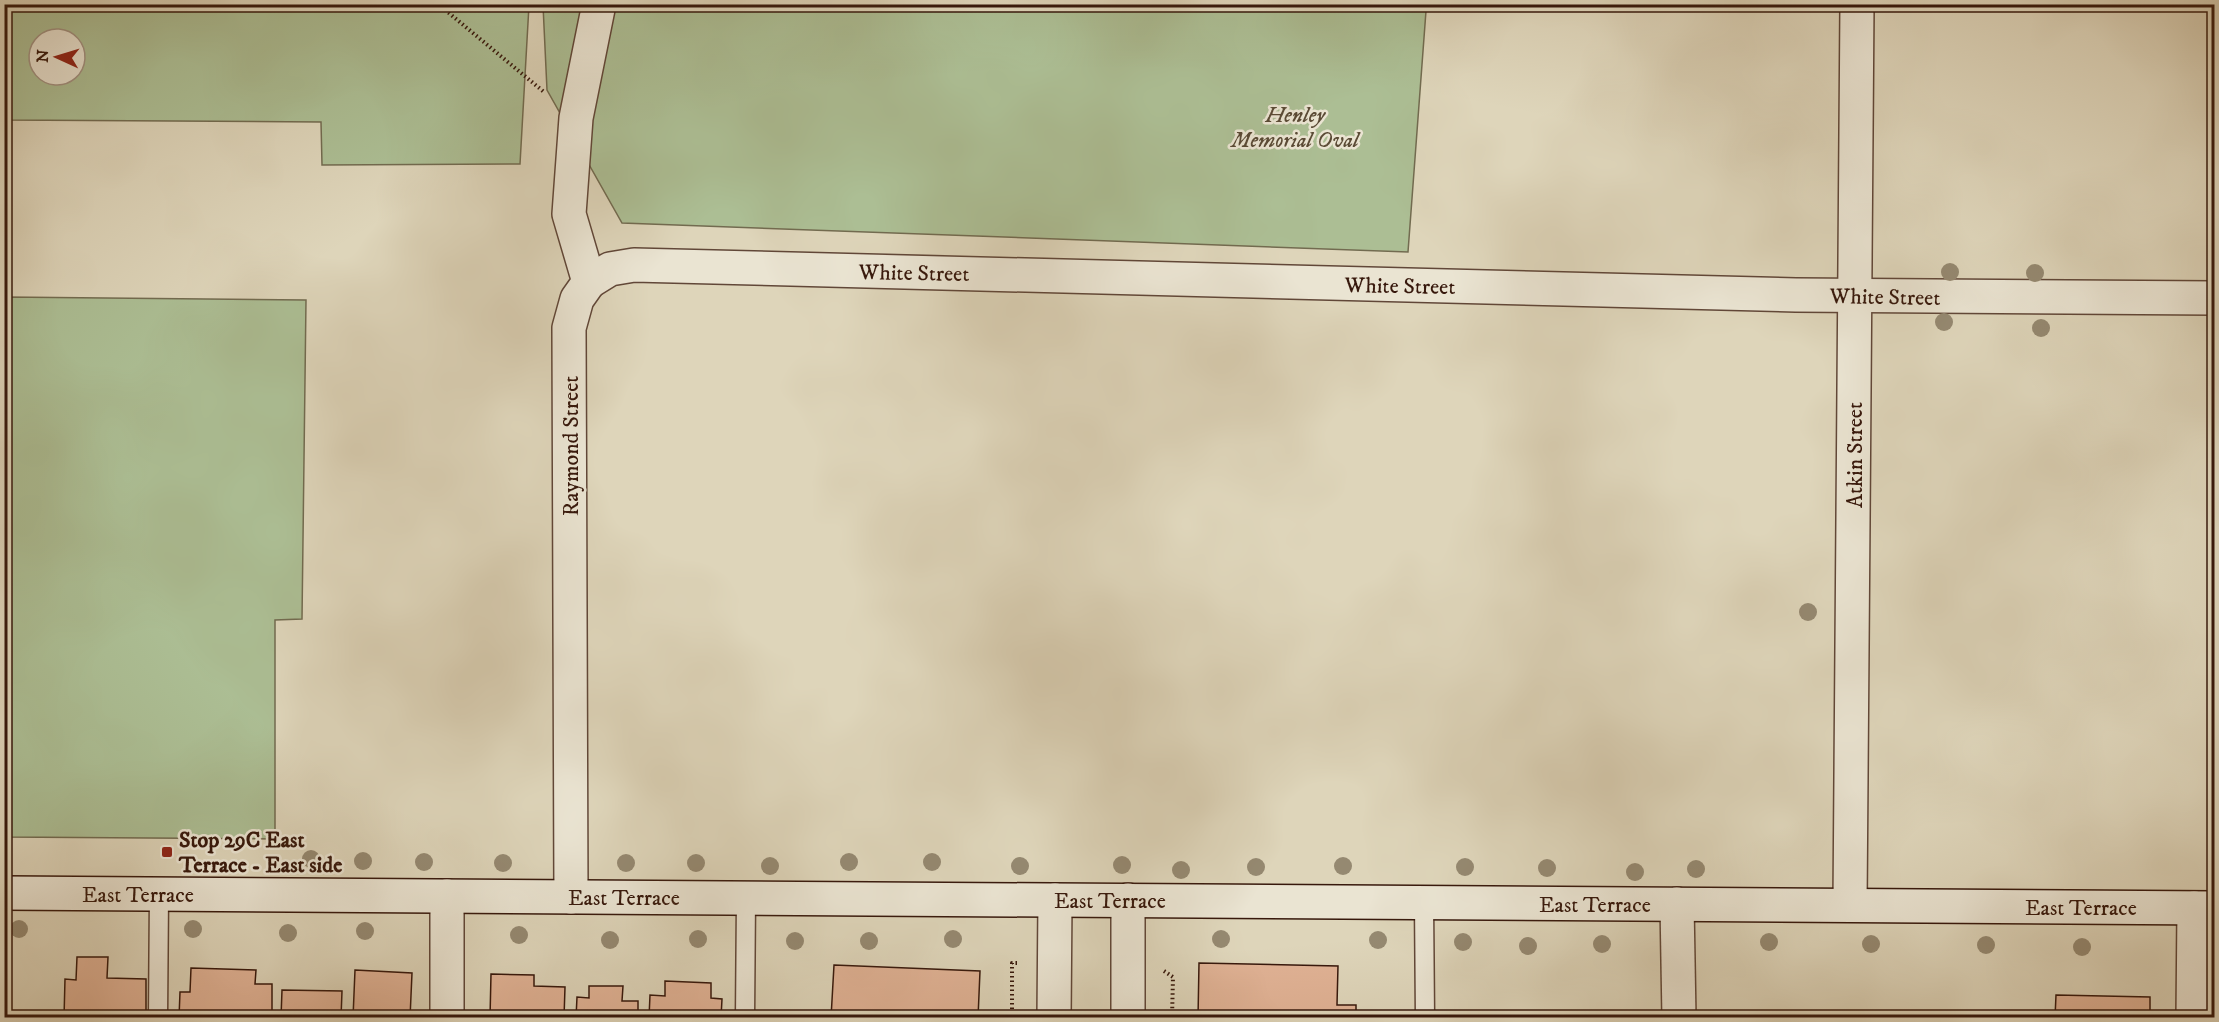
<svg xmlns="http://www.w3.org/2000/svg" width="2219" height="1022" font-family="'IM FELL DW Pica',serif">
	<rect width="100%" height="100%" fill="#ded5ba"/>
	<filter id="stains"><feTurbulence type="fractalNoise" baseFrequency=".00333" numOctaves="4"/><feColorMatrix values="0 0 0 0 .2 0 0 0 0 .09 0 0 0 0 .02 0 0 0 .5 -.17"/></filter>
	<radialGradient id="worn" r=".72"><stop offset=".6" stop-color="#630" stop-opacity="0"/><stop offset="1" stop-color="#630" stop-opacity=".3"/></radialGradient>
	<g fill="#acbe94" stroke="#726b50" stroke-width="1.5" fill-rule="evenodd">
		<path d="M5,4L529,5L520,164L322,165L321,122L5,120ZM39,39H75V75H39Z"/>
		<path d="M543,5H1809V8L1426,11L1408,252L622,223L547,90Z"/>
		<path d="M5,297L306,300L302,619L275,620V839L5,837Z"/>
	</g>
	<g fill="#e0b295" stroke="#37180c" stroke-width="1.5">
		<path d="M77,957H108L107,978L146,979V1018H64L65,979L76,980Z"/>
		<path d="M4,958H8L6,1012L31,1013V1018H4Z"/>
		<path d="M1199,963L1338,966L1337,1005H1356V1018H1198Z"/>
		<path d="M834,965L980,971L978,1018H831Z"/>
		<path d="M191,968L256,970L255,984H272V1018H179L180,992H190Z"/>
		<path d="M355,970L412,973L410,1018H353Z"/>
		<path d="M491,974L534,975V986L565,987L564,1018H490Z"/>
		<path d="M665,981L711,983V998L722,999L721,1018H649L650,995L665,996Z"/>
		<path d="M589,986H623L622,1001H638V1018H576L577,997L589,998Z"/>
		<path d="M282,990L342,991L341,1018H281Z"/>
		<path d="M2056,995L2150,997V1018H2055Z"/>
	</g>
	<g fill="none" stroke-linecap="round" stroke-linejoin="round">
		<defs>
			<g id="lane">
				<path d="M1424,903L1425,1018"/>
				<path d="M158,1018L159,894"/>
				<path d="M745,1018L746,898"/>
			</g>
			<g id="street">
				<path d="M589,282L610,269L634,265L1796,295L2214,298"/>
				<path d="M447,896V1018"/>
				<path d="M571,897L569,328L577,299L589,282L569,214L576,118L599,4"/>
				<path d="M1677,904L1679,1018"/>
				<path d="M1850,905L1857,4"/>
				<path d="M1054,1018L1055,900"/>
				<path d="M1128,1018V900"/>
				<path d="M2193,1018L2194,908"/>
			</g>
			<path id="secondary" d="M4,893L2214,908"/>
		</defs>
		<use href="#lane" stroke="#614738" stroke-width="21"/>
		<use href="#street" stroke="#614738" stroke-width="36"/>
		<use href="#secondary" stroke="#37180c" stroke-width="36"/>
		<g stroke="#37180c" stroke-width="4" stroke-dasharray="1.5 3" stroke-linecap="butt">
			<path d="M438,4L544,92"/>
			<path d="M1164,971L1173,977L1172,1018"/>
			<path d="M1012,1018V963H1020"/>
		</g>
		<use href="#lane" stroke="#eae4d2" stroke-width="18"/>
		<use href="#street" stroke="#eae4d2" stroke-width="33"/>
		<use href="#secondary" stroke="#eae4d2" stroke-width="33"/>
	</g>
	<g fill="#958971">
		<circle cx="1950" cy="272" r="9"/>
		<circle cx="2035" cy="273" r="9"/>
		<circle cx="1944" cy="322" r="9"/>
		<circle cx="2041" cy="328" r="9"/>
		<circle cx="1808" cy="612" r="9"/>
		<circle cx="311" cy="859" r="9"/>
		<circle cx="363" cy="861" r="9"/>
		<circle cx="424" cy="862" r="9"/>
		<circle cx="849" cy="862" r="9"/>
		<circle cx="932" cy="862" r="9"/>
		<circle cx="503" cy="863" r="9"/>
		<circle cx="626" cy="863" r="9"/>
		<circle cx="696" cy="863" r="9"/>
		<circle cx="1122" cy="865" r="9"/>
		<circle cx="770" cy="866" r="9"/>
		<circle cx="1020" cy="866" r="9"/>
		<circle cx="1343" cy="866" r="9"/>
		<circle cx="1256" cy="867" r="9"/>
		<circle cx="1465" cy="867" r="9"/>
		<circle cx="1547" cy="868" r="9"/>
		<circle cx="1696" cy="869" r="9"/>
		<circle cx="1181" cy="870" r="9"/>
		<circle cx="1635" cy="872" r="9"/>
		<circle cx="19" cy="929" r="9"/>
		<circle cx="193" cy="929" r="9"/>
		<circle cx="365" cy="931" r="9"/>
		<circle cx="288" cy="933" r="9"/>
		<circle cx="519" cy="935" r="9"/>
		<circle cx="698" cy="939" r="9"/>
		<circle cx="953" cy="939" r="9"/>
		<circle cx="1221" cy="939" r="9"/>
		<circle cx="610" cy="940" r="9"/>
		<circle cx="1378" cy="940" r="9"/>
		<circle cx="795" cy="941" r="9"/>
		<circle cx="869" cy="941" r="9"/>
		<circle cx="1463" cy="942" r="9"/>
		<circle cx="1769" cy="942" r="9"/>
		<circle cx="1602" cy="944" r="9"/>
		<circle cx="1871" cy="944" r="9"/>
		<circle cx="1986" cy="945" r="9"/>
		<circle cx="1528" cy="946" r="9"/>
		<circle cx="2082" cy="947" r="9"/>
	</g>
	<rect fill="#8f2418" stroke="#eae4d2" stroke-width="2" x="161" y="846" width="12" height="12" rx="3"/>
	<g text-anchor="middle" stroke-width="5" stroke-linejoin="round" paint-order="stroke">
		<g font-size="22" font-style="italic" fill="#5a4a35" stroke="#eae4d2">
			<text x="1295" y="122">Henley<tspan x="1295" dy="25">Memorial Oval</tspan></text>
		</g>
		<g font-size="22" fill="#37180c" stroke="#eae4d2">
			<text transform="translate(914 272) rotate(1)" y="8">White Street</text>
			<text transform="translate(1400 285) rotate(1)" y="8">White Street</text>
			<text transform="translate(1885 296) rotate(1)" y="8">White Street</text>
			<text transform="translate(570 446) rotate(-90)" y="8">Raymond Street</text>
			<text transform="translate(1854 455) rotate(-90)" y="8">Atkin Street</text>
			<text x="138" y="902">East Terrace</text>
			<text x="624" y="905">East Terrace</text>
			<text x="1110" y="908">East Terrace</text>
			<text x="1595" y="912">East Terrace</text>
			<text x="2081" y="915">East Terrace</text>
		</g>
		<g font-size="22" font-weight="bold" fill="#37180c" stroke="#eae4d2" text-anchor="start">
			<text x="179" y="847">Stop 29C East<tspan x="179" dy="25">Terrace - East side</tspan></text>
		</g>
	</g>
	<rect width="2219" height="1022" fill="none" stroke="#ded5ba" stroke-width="24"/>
	<rect x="6" y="6" width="2207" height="1010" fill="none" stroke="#37180c" stroke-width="3"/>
	<rect x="12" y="12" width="2195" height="998" fill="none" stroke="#37180c" stroke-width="1.5"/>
	<g transform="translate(57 57) rotate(274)"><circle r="28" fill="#eae4d2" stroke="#a29283" stroke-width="1.5"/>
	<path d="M0-4.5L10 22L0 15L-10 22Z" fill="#8f2418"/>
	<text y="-9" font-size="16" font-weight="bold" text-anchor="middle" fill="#37180c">N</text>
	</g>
	<rect width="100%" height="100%" filter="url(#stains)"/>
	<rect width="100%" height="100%" fill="url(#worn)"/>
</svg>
